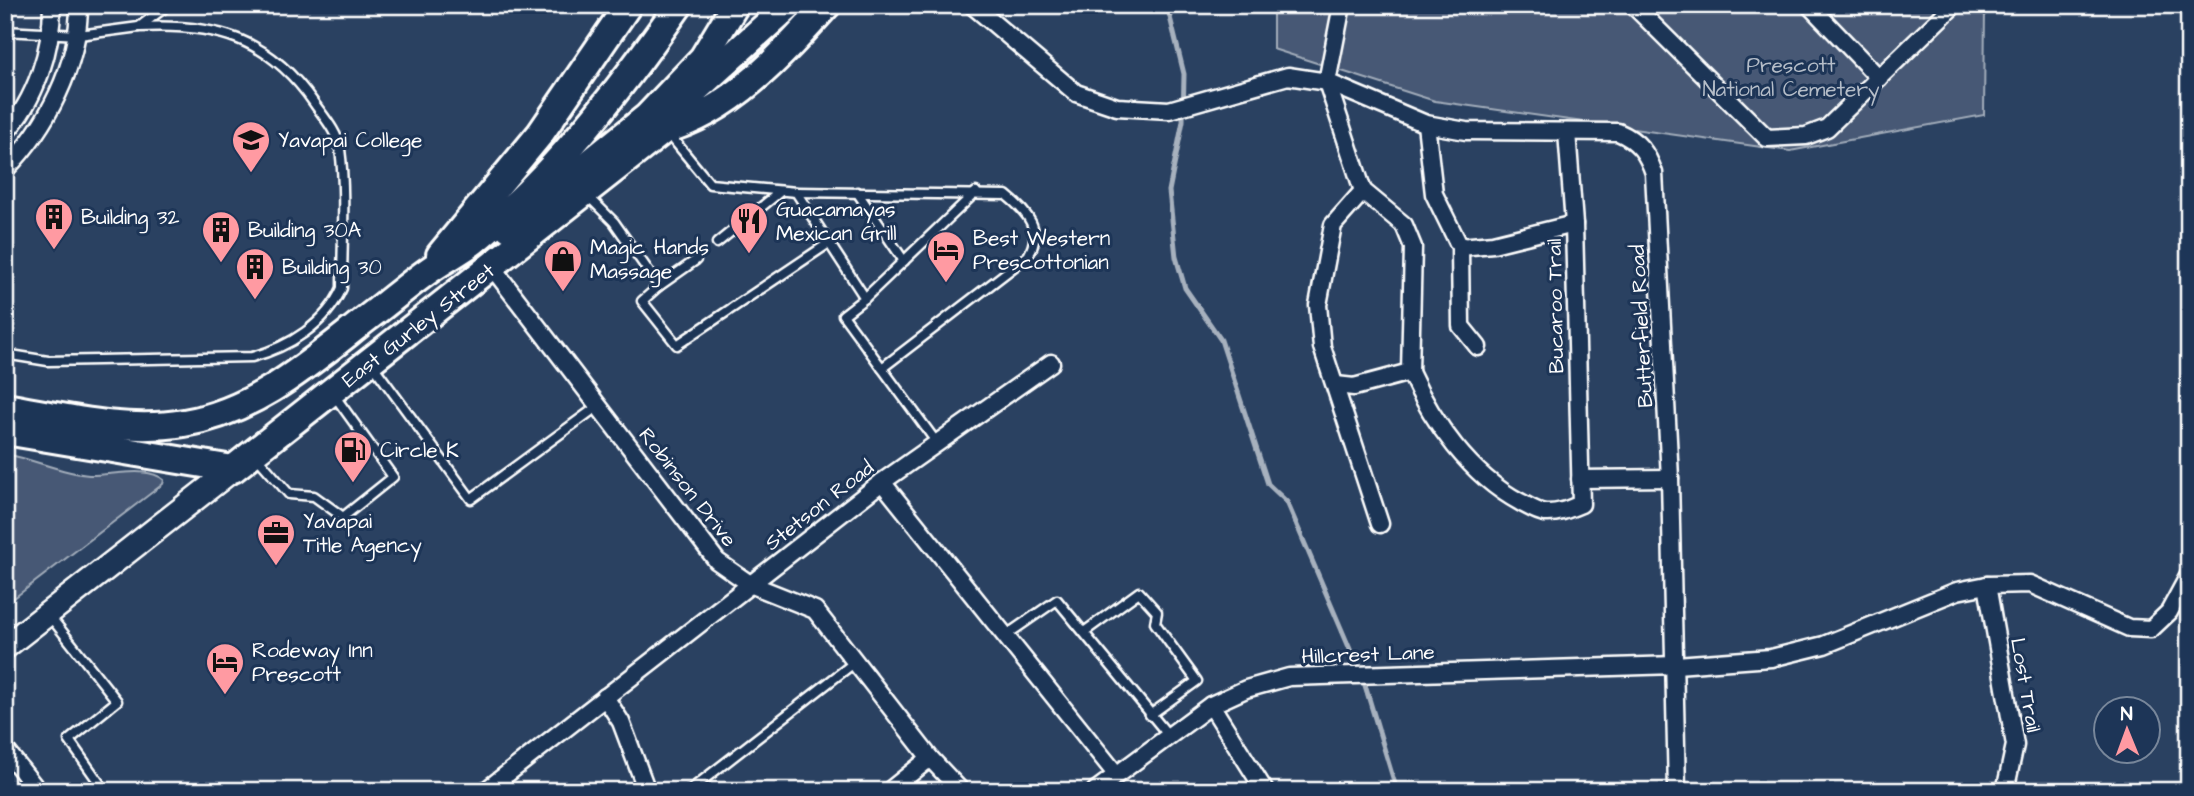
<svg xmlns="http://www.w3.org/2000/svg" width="2194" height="796" font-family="'Architects Daughter',sans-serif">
	<rect width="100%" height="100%" fill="#2a4161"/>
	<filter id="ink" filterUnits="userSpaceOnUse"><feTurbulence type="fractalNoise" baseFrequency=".0143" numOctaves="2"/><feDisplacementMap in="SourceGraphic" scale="14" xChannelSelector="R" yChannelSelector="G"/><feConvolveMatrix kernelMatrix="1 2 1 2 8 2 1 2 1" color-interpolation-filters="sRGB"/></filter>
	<g filter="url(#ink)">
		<g fill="#465975" stroke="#a2acba" stroke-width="2">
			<path d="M1273,5H1985L1984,115L1790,151L1435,101L1273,49Z"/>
			<path d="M5,454C34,459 61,473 89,475C109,476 148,465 164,480L163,484L5,605Z"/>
		</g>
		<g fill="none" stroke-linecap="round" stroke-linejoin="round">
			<path stroke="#a7b1be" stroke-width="5" d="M1167,5L1184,74L1183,121L1169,191L1176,257L1185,288L1221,340L1268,484L1287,502L1364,682L1397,791"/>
			<defs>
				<g id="service">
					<path d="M5,6V10"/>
					<path d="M5,31L79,35L139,27L168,5"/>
					<path d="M668,133L710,184L796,192L865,298L843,315L937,443"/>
					<path d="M796,192L1006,195C1027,212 1044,230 1028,256L882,368"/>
					<path d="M857,192L904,261"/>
					<path d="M587,195L614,222L659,286L642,301L677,345L829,243"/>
					<path d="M717,243L781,191"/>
					<path d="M659,286L696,260"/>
					<path d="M865,298L976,192"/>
					<path d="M5,354L48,361L252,357C289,347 326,324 342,288C342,243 346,194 340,149C338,133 323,116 314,103C269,38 216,23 139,27"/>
					<path d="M372,364L471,499L598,406"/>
					<path d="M255,455L289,494L314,496L343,517L393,477L334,395"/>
					<path d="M49,615L117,701L69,740L105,791"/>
					<path d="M1084,632L1139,592L1157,612L1155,623L1197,681L1150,715"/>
					<path d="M1005,636L1057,600L1169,736"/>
					<path d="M689,791L855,662"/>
				</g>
				<g id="minor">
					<path d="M972,5L1076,93L1117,107L1169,110L1288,76L1327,82L1426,124L1466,131L1618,132C1639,141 1647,153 1654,173L1670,478L1677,791"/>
					<path d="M1342,5L1327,82L1363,191L1404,225L1413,247L1410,372"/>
					<path d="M1633,5L1767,138L1806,136L1827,128L1954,5"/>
					<path d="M1809,5L1879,78"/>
					<path d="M1426,124L1434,194L1460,247L1461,326L1478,347"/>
					<path d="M5,133C36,100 52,49 52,5"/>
					<path d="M5,170C47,127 79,65 79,5"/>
					<path d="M1363,191L1333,225L1318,305L1322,347L1380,524"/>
					<path d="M1460,247L1493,244L1574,224"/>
					<path d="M492,267L717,561L750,584L815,610L930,758L961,791"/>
					<path d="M1410,372C1433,423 1470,475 1520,502C1528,506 1537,512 1545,513C1558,514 1569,509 1581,504L1574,224L1567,132"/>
					<path d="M1336,385L1354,387L1410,372"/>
					<path d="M1580,479L1670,478"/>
					<path d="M882,482L1116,774"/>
					<path d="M1987,585L2015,745L2005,791"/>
					<path d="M605,697L621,722L647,791"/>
					<path d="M1211,705L1265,791"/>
					<path d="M5,749L38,791"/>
					<path d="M485,791L882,482L1051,363"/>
					<path d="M889,791L930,758"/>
					<path d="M1095,791L1211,705L1246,689L1289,677L1676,665L1771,658L1824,645L1957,591L1987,585L2030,584L2129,628L2151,629L2169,612L2189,575"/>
				</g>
				<path id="secondary" d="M5,647L233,469"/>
				<g id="primary">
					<path d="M664,130L696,89L789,5"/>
					<path d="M509,228L647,117L703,58L735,5"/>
					<path d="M440,255L540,134L628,5"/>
					<path d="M5,407C64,417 125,433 184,423C256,411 311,362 366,319C389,302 410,283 434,267C447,258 461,251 474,241C554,176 620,89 679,5"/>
					<path d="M5,431L233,469L664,130C731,112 782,55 827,5"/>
				</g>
			</defs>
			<use href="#service" stroke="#fff" stroke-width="13"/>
			<use href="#minor" stroke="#fff" stroke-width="21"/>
			<use href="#secondary" stroke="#fff" stroke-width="28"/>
			<use href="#primary" stroke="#fff" stroke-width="32"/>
			<use href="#service" stroke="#1d3557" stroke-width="8"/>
			<use href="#minor" stroke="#1d3557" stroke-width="16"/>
			<use href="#secondary" stroke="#1d3557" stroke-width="23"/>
			<use href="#primary" stroke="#1d3557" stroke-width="26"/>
		</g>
	</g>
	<defs>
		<symbol id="university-pin" viewBox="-11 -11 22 30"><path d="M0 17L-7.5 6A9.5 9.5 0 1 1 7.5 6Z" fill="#ff9aa2" stroke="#1d3557"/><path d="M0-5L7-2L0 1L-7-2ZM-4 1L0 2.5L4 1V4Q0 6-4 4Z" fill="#111"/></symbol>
		<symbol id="building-pin" viewBox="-11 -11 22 30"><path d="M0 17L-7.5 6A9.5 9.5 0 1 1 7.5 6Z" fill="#ff9aa2" stroke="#1d3557"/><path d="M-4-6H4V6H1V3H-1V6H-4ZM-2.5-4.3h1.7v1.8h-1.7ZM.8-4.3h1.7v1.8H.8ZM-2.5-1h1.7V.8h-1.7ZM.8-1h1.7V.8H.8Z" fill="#111"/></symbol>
		<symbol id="restaurant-pin" viewBox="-11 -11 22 30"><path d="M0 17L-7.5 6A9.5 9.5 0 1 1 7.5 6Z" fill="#ff9aa2" stroke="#1d3557"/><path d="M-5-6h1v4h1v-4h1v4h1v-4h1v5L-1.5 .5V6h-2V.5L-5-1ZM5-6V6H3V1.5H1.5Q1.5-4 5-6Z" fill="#111"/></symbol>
		<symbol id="hotel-pin" viewBox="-11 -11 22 30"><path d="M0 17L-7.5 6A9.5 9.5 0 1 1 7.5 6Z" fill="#ff9aa2" stroke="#1d3557"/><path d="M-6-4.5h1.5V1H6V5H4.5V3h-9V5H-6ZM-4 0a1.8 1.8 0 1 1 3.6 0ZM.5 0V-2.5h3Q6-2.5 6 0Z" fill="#111"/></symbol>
		<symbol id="shop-pin" viewBox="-11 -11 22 30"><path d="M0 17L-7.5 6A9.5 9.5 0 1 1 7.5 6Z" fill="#ff9aa2" stroke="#1d3557"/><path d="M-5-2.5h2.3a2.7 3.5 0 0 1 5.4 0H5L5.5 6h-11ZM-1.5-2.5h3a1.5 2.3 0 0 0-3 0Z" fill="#111"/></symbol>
		<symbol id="fuel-pin" viewBox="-11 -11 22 30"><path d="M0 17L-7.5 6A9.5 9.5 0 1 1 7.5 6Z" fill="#ff9aa2" stroke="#1d3557"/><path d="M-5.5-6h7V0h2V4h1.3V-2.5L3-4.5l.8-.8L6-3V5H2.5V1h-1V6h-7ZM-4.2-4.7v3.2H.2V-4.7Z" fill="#111"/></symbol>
		<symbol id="office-pin" viewBox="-11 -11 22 30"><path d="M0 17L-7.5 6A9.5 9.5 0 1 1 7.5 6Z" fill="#ff9aa2" stroke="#1d3557"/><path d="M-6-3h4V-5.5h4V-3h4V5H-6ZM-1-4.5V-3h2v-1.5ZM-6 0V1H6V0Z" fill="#111"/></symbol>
	</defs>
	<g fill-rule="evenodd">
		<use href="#university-pin" x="229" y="118" width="44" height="60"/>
		<use href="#building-pin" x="32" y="195" width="44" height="60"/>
		<use href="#restaurant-pin" x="727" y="199" width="44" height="60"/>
		<use href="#building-pin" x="199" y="208" width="44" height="60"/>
		<use href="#hotel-pin" x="924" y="228" width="44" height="60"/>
		<use href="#shop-pin" x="541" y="237" width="44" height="60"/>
		<use href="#building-pin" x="233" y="245" width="44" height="60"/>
		<use href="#fuel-pin" x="331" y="428" width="44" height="60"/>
		<use href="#office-pin" x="254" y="511" width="44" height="60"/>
		<use href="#hotel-pin" x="203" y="640" width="44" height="60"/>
	</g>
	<g text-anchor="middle" stroke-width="6" stroke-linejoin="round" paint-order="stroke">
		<g font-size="21" fill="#b5bdc8" stroke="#1d3557">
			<text x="1791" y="72">Prescott<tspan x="1791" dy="24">National Cemetery</tspan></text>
		</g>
		<g font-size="21" fill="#fff" stroke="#1d3557" text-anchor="start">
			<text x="278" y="147">Yavapai College</text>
			<text x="776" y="216">Guacamayas<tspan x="776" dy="24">Mexican Grill</tspan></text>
			<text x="81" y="224">Building 32</text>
			<text x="248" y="237">Building 30A</text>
			<text x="973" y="245">Best Western<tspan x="973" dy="24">Prescottonian</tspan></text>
			<text x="590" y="254">Magic Hands<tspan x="590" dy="24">Massage</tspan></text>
			<text x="282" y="274">Building 30</text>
			<text x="380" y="457">Circle K</text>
			<text x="303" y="528">Yavapai<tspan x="303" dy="24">Title Agency</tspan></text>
			<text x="252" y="657">Rodeway Inn<tspan x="252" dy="24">Prescott</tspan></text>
		</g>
		<g font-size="21" fill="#fff" stroke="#1d3557">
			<text transform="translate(1555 306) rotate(-91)" y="7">Bucaroo Trail</text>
			<text transform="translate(418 325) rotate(-38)" y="7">East Gurley Street</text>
			<text transform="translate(1641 326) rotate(-93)" y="7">Butterfield Road</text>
			<text transform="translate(688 487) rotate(52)" y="7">Robinson Drive</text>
			<text transform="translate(819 505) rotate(-38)" y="7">Stetson Road</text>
			<text transform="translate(1368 654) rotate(-2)" y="7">Hillcrest Lane</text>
			<text transform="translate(2026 685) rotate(80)" y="7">Lost Trail</text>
		</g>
	</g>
	<rect width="2194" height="796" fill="none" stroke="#1d3557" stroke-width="28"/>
	<rect x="14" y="14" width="2166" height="768" fill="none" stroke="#fff" stroke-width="2.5" filter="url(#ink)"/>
	<g transform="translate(2127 730) rotate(359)"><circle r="33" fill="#1d3557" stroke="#77869a" stroke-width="2"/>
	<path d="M0-5L12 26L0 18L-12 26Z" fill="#ff9aa2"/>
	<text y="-10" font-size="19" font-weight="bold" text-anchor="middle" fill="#ffffff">N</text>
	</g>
</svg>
